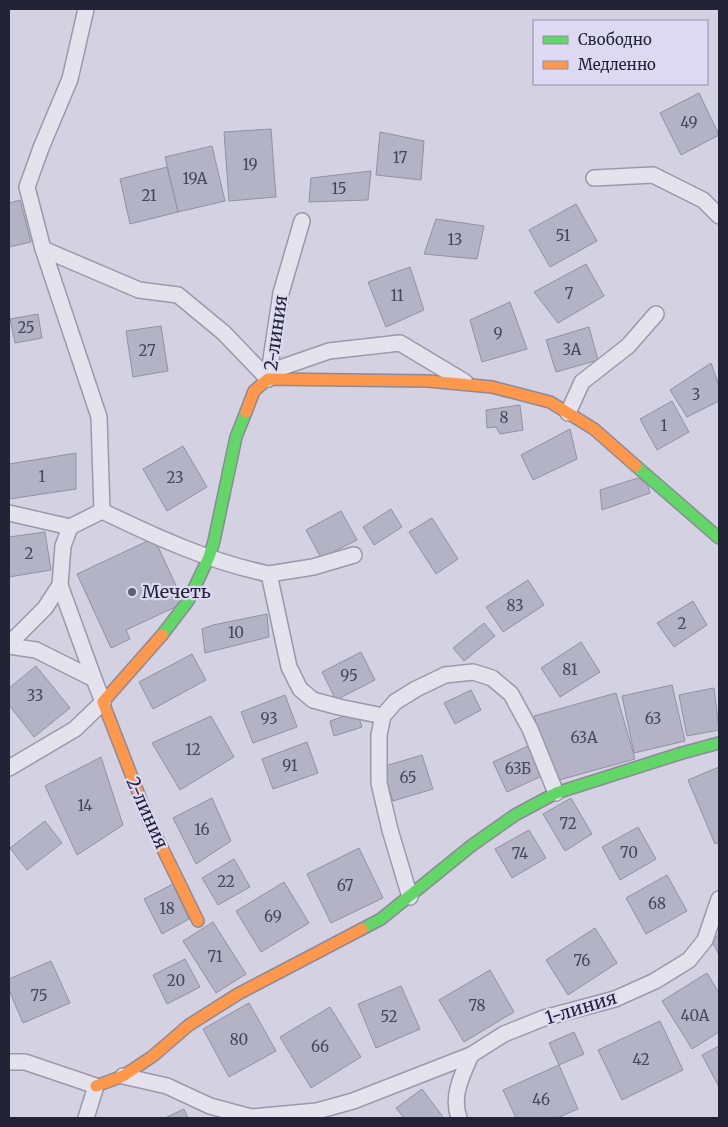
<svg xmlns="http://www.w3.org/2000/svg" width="728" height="1127" font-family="Merriweather,serif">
	<rect width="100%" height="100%" fill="#d4d1e3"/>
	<g fill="#b4b3c6" stroke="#9191a3">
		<path d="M699,93L719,135L681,155L660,113Z"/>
		<path d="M271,129L276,197L229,201L224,132Z"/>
		<path d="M380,132L424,141L421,180L376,175Z"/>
		<path d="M212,146L225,201L178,212L165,157Z"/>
		<path d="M167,167L178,212L130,224L120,179Z"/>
		<path d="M371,171L368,200L309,202L311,178Z"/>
		<path d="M20,200L31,242L9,247V203Z"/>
		<path d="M576,204L597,241L550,267L529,230Z"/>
		<path d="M436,219L484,226L477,259L424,254Z"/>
		<path d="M586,264L604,296L558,323L534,292Z"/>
		<path d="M410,267L424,310L386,327L368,282Z"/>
		<path d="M510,302L527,349L482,362L470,320Z"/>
		<path d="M38,314L42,338L15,343L10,319Z"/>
		<path d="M161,326L168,371L133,377L126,331Z"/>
		<path d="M589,327L598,360L556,372L546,340Z"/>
		<path d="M711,363L719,386V401L687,417L670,390Z"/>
		<path d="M672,401L689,432L657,450L640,419Z"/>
		<path d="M520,405L523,430L500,434L496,427L487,428L486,410Z"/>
		<path d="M570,429L577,459L533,480L521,455Z"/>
		<path d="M183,446L207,487L167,511L143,469Z"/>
		<path d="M76,453V489L9,499V464Z"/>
		<path d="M638,478L647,483L650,493L602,510L600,490Z"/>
		<path d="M391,509L402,527L374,545L363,527Z"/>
		<path d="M341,511L357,540L321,558L306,530Z"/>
		<path d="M432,518L458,559L436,574L409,532Z"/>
		<path d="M45,532L51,570L9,577V537Z"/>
		<path d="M154,538L184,603L126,630L130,639L111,648L77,574Z"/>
		<path d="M528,580L544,605L503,632L486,607Z"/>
		<path d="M693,601L707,625L674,647L657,623Z"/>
		<path d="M267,614L269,637L205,653L202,629L213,625Z"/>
		<path d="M484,623L495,636L464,661L453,648Z"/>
		<path d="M581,642L600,672L560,697L541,668Z"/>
		<path d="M361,652L375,680L336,700L322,672Z"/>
		<path d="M192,654L206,680L153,709L139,682Z"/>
		<path d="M36,666L70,708L34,737L9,705V688Z"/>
		<path d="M672,685L685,741L634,753L622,696Z"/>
		<path d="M714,688L719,730L687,736L679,695Z"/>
		<path d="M471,690L481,710L455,724L444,703Z"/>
		<path d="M616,693L635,759L552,782L534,716Z"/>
		<path d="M285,695L297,727L253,743L241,712Z"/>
		<path d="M357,712L362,727L334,736L330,721Z"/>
		<path d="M211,716L234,757L180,790L152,743Z"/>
		<path d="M307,742L318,773L273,789L262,759Z"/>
		<path d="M528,746L542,776L507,792L493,762Z"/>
		<path d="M422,755L433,789L393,801L382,767Z"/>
		<path d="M101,757L123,825L77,855L45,786Z"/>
		<path d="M719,767V842L715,844L688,780Z"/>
		<path d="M212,798L231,841L196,864L173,818Z"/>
		<path d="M571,798L592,834L565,851L543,814Z"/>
		<path d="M45,821L62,843L27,870L10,848Z"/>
		<path d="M638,827L656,859L620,880L602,847Z"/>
		<path d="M529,830L546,858L512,878L495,849Z"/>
		<path d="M359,848L383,898L331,923L307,874Z"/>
		<path d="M234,859L250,887L218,905L202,878Z"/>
		<path d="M667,875L687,911L646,934L626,898Z"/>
		<path d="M284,882L309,923L261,952L236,911Z"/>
		<path d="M173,884L189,919L162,934L144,899Z"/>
		<path d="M213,922L246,974L216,993L183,941Z"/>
		<path d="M595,928L617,963L568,995L546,960Z"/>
		<path d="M719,935V955L711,939Z"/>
		<path d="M185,959L200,987L167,1004L153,975Z"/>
		<path d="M51,961L70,1003L23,1023L9,990V979Z"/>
		<path d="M490,970L514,1012L464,1042L439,1000Z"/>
		<path d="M707,973L719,993V1032L692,1049L662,1001Z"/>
		<path d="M401,986L420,1029L376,1048L358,1004Z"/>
		<path d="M249,1003L276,1051L229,1077L203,1029Z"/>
		<path d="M330,1007L361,1057L311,1088L280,1037Z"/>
		<path d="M660,1021L683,1070L622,1100L598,1050Z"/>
		<path d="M574,1032L584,1054L559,1065L549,1043Z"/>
		<path d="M719,1046V1087L702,1055Z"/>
		<path d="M559,1065L578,1109L557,1118H516L503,1090Z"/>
		<path d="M422,1089L443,1117L442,1118H404L396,1108Z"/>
		<path d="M184,1109L188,1118H165Z"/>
	</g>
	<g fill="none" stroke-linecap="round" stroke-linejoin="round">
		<defs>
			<g id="street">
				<path d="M594,178L653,175L703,200L719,216"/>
				<path d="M43,249L27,187L41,148L70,79L86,9"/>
				<path d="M268,379L280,368L329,351L400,343L465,382"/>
				<path d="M268,379L281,293L302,221"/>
				<path d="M568,413L582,382L628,346L656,314"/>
				<path d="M102,511L99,417L43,249L139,290L178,295L224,333L268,379"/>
				<path d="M9,513L70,527"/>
				<path d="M269,574L313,567L354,555"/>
				<path d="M60,585L94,679"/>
				<path d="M9,644L45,608L60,585L63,546L70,527L102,511C156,537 210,562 269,574L289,667L300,689L313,700L339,707L383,716"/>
				<path d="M9,646L36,650L94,679L103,702L75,729L9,768"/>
				<path d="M410,897L390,830L379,783V735L383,716L395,702L416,689L445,675L473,672L492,678L511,694L530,729L556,793"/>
				<path d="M9,1062H25L96,1086L86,1118"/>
				<path d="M123,1076L167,1086L210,1106L251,1117L317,1111L353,1101L471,1055L504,1034L544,1018L615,999L655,981L689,960L705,940L719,899"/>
				<path d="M459,1118C451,1096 462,1075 471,1055"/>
			</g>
			<g id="fast">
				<path d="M636,466L719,538"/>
				<path d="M162,635L188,601L209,557L214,541L236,437L246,412"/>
				<path d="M362,929L381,919L471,846L515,815L556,793L682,753L719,743"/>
			</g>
			<g id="slow">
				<path d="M246,412L254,391L268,379L428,381L492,387L550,402L594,429L636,466"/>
				<path d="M162,635L103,702L149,821L198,921"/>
				<path d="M96,1086L123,1076L153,1056L189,1025L238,994L362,929"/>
			</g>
		</defs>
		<use href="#street" stroke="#9b99a9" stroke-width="18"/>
		<use href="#fast" stroke="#8b8a98" stroke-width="14"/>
		<use href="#slow" stroke="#8b8a98" stroke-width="14"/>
		<use href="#street" stroke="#e4e2ec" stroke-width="15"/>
		<use href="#fast" stroke="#63d668" stroke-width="11"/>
		<use href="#slow" stroke="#ff974d" stroke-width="11"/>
	</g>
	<circle fill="#606073" stroke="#ded9f3" stroke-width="2" cx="132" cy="592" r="5"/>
	<g text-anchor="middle" stroke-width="4.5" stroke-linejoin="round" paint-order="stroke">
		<g font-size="15" fill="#46475b">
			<text x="689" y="128">49</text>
			<text x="400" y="163">17</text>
			<text x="250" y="170">19</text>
			<text x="195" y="184">19А</text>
			<text x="339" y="194">15</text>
			<text x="149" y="201">21</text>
			<text x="563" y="241">51</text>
			<text x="455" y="245">13</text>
			<text x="569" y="299">7</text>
			<text x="397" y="301">11</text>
			<text x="26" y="333">25</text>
			<text x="498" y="339">9</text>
			<text x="572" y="355">3А</text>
			<text x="147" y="356">27</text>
			<text x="696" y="400">3</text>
			<text x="504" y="423">8</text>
			<text x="664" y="431">1</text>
			<text x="42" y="482">1</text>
			<text x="175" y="483">23</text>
			<text x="29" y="559">2</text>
			<text x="515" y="611">83</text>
			<text x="682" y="629">2</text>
			<text x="236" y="638">10</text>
			<text x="570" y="675">81</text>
			<text x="349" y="681">95</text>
			<text x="35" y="701">33</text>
			<text x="269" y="724">93</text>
			<text x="653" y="724">63</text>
			<text x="584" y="743">63А</text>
			<text x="193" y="755">12</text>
			<text x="290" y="771">91</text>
			<text x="518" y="774">63Б</text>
			<text x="408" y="783">65</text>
			<text x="85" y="811">14</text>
			<text x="568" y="829">72</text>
			<text x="202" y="835">16</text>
			<text x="629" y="858">70</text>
			<text x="520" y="859">74</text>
			<text x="226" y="887">22</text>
			<text x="345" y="891">67</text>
			<text x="657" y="909">68</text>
			<text x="167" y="914">18</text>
			<text x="273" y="922">69</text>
			<text x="215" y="962">71</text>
			<text x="582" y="966">76</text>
			<text x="176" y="986">20</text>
			<text x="39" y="1001">75</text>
			<text x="477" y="1011">78</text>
			<text x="695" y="1021">40А</text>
			<text x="389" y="1022">52</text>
			<text x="239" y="1045">80</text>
			<text x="320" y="1052">66</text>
			<text x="641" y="1065">42</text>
			<text x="541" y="1105">46</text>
		</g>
		<g font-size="18" fill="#222337" stroke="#ded9f3">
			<text transform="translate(276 333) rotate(-82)" y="6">2-линия</text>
			<text transform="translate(147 813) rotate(66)" y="6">2-линия</text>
			<text transform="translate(581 1008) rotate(-17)" y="6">1-линия</text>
		</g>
		<g font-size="18" fill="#222337" stroke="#ded9f3" text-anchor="start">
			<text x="142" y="598">Мечеть</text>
		</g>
	</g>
	<rect width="728" height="1127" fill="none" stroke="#222337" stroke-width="20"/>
	<rect x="533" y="20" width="175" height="65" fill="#ded9f3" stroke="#9390a8"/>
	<rect x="543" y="36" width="25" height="8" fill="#63d668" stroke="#9390a8"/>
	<text x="578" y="45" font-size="15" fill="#222337">Свободно</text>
	<rect x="543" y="61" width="25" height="8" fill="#ff974d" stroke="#9390a8"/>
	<text x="578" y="70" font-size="15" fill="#222337">Медленно</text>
</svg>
